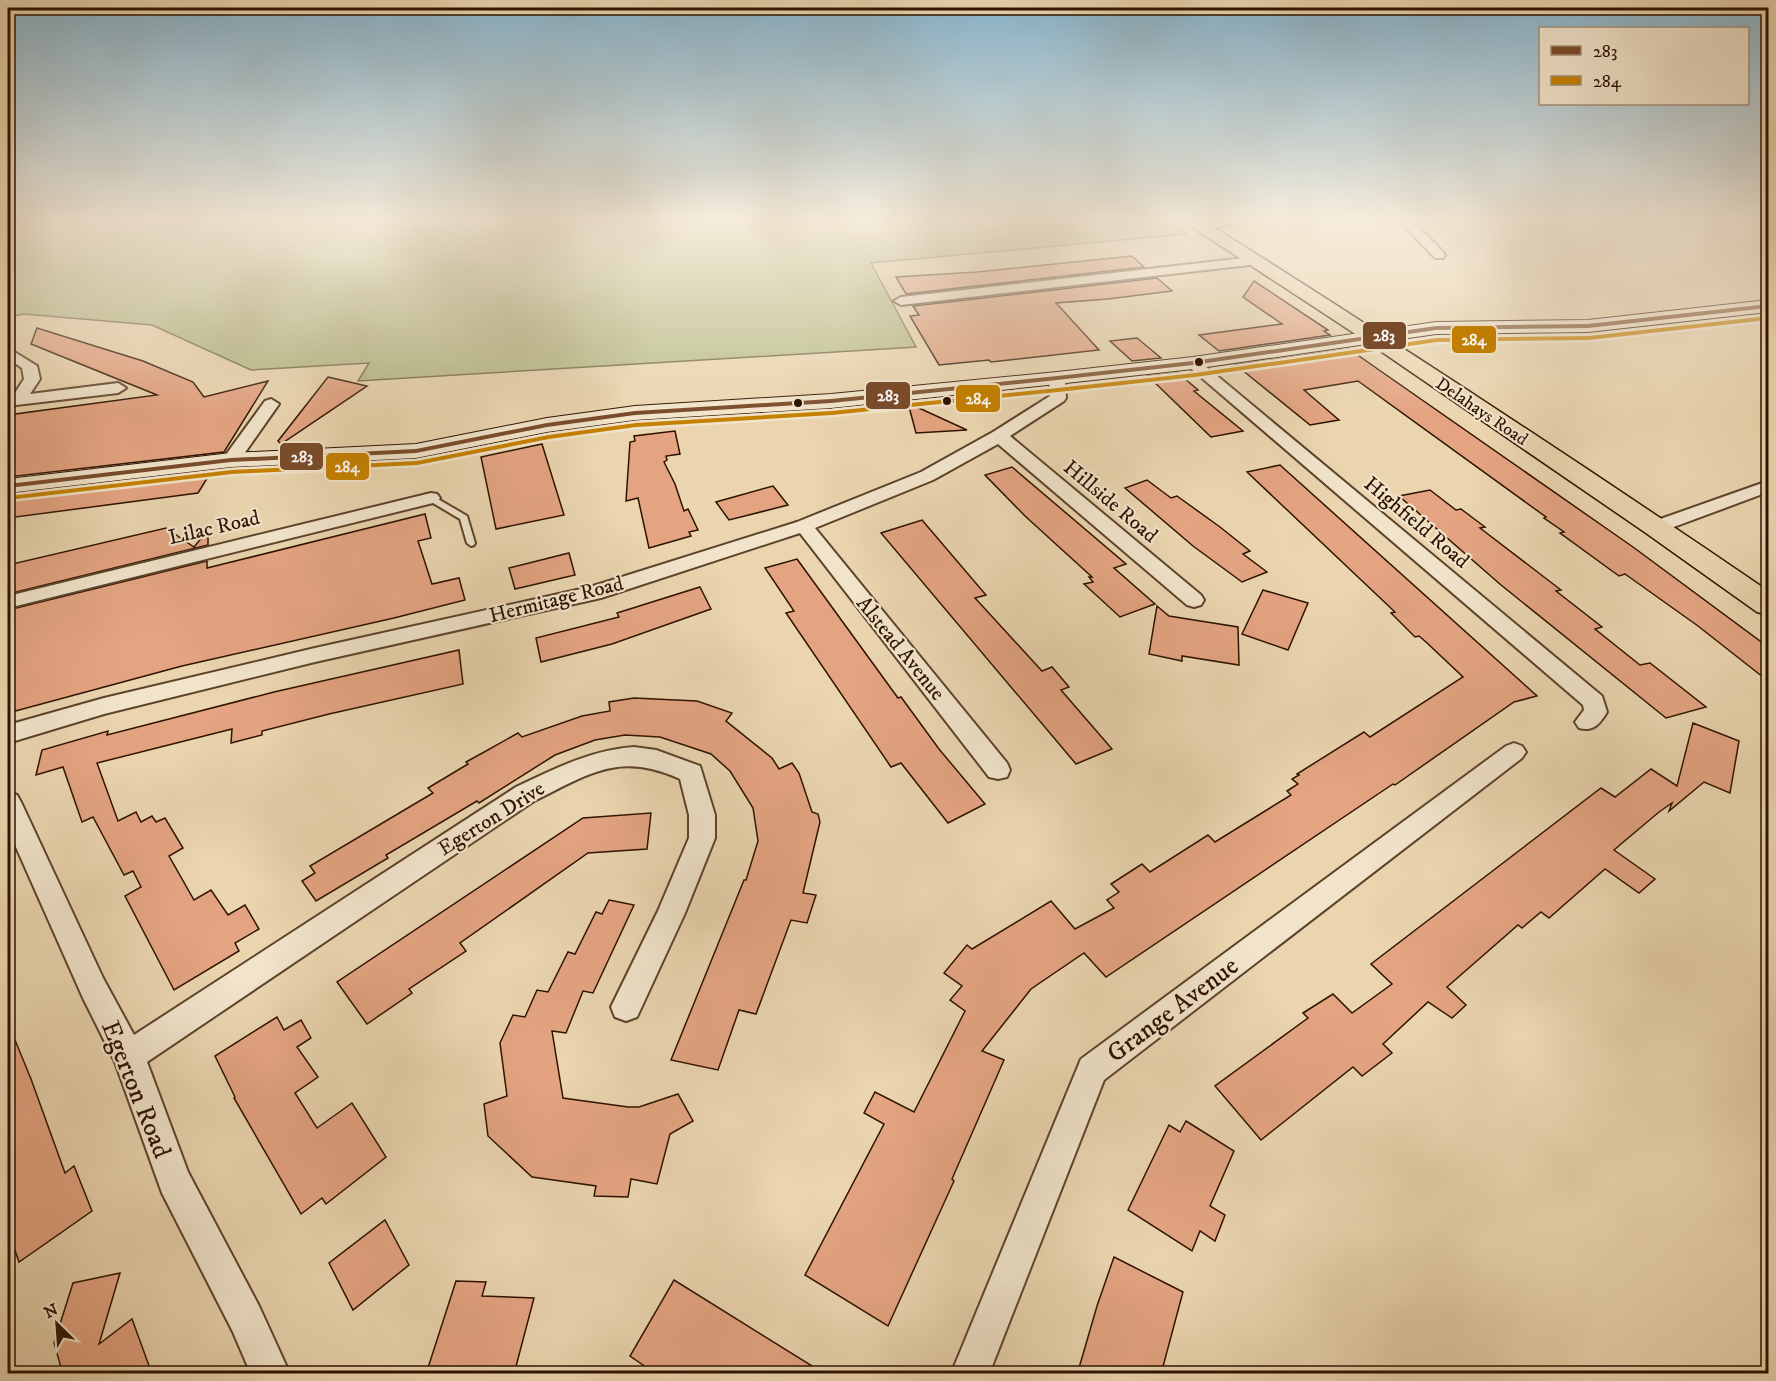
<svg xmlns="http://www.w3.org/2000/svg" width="1776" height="1381" font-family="'IM FELL DW Pica',serif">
	<rect width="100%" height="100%" fill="#ead5af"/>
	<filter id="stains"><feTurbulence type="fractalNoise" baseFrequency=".00333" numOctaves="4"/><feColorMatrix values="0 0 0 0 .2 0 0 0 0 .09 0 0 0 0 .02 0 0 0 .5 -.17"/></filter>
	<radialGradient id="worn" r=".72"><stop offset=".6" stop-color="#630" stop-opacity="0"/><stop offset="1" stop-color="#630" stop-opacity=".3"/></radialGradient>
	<path fill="#b8bd8a" stroke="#736845" stroke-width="1.5" d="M8,221H1164L1186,234L871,263L916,347L358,381L369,363L251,370L152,325L24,314L8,317Z"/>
	<g fill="#e4a482" stroke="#2e1200" stroke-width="1.5">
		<path d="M1132,256L1144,267L906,294L896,277L977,272Z"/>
		<path d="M1157,278L1172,291L1108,299L1056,303L1099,350L991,362L989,360L939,365L910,316L919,315L913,306Z"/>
		<path d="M1254,281L1328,330L1324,331L1330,335L1219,351L1199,335L1282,324L1243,297Z"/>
		<path d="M37,328L143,361L193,382L204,397L268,381L224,452L8,477V415L157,395L31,344Z"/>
		<path d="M1137,338L1161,358L1132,361L1110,341Z"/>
		<path d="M1349,349L1633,547L1768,647V681L1698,626L1625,574L1619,576L1560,533L1564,532L1544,518L1546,517L1358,381L1304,390L1339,420L1310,425L1236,365Z"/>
		<path d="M1178,373L1198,390L1194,391L1243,431L1211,437L1148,376Z"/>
		<path d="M328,377L367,386L281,444L278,441Z"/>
		<path d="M908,403L967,430L916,433Z"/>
		<path d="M675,431L680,454L666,456L667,460L664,462L675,484L684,511L688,509L698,530L689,532L691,536L649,548L638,498L626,501L630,442L635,441L634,436Z"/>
		<path d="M542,444L564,515L496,529L481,457Z"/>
		<path d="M1280,465L1537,696L1514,702L1395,785L1393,784L1106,977L1084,953L1031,989L982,1051L1004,1060L952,1179L954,1181L888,1326L805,1275L884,1124L864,1113L875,1092L914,1112L965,1011L950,1000L962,986L944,973L967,945L972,949L1051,901L1075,929L1114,908L1107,900L1119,892L1111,884L1142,864L1150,872L1208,835L1215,842L1291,795L1287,791L1298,784L1292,779L1299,775L1297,774L1364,732L1370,737L1463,677L1426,642L1419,636L1415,637L1391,613L1395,612L1247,472Z"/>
		<path d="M1012,467L1126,564L1114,568L1155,604L1120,617L1084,584L1093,582L1089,577H1092L1025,516L985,475Z"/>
		<path d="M211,472L198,493L8,518V495Z"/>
		<path d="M1147,480L1171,498L1177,496L1220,527L1250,551L1243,554L1267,572L1242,582L1193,546L1125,488Z"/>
		<path d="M773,486L788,505L729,520L716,502Z"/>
		<path d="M1430,490L1456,510L1461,509L1485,527L1480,528L1561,590L1556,591L1602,627L1595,629L1640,665L1650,663L1706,707L1666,718L1501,585L1399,496Z"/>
		<path d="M425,514L431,538L418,541L432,584L459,578L465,600L394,618L182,666L8,713V610L207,561V568Z"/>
		<path d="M922,520L986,595L975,598L1042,671L1052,667L1069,687L1061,690L1112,749L1076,764L881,533Z"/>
		<path d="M166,528L194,547L208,530V545L8,594V565Z"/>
		<path d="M569,553L575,575L515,589L509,568Z"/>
		<path d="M797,559L898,698L901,697L939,749L985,804L948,823L901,763L891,767L786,613L794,611L765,568Z"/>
		<path d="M700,587L711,609L612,644L541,662L536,638L619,617L617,613Z"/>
		<path d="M1263,590L1308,603L1288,650L1242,634Z"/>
		<path d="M1157,606L1169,616L1238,627L1239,665L1182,656V661L1149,654Z"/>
		<path d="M459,650L463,684L329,714L262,731V735L231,743L232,729L97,763L118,821L136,812L141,822L152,816L156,822L165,818L183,848L169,856L194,900L211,890L228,915L245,905L259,929L235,943L239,951L174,990L125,896L141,887L133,871L124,875L93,817L82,822L63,767L36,775L42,750L108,731L107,735L274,692Z"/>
		<path d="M634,698L697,701L732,713L726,721L772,758L779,769L792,763L799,773L812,812L818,814L820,822L803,893L816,895L807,923L791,920L756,1014L739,1010L718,1070L671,1060L744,880H746L758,841L753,808L730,771L711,754L660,737L625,735L595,740L555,755L479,803L477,801L386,855L388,858L316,901L302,881L315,873L310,866L433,793L428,788L468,764L466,762L486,751L518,733L522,737L582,716L610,711L609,702Z"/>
		<path d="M1693,723L1739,741L1730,793L1704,782L1669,811L1672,803L1659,812L1614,850L1655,879L1639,893L1605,869L1549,918L1541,912L1522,928L1518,925L1447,987L1466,1005L1452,1018L1428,1002L1383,1044L1392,1053L1362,1076L1353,1067L1261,1140L1215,1086L1308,1018L1303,1013L1333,994L1352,1013L1392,984L1371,964L1601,788L1615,797L1651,769L1677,786Z"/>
		<path d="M651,813L647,849L588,853L460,943L466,951L409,989L412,993L367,1024L337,982L583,818Z"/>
		<path d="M609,900L634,905L593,993L583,991L566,1033L552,1031L563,1098L628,1107H639L678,1094L693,1121L670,1134L657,1184L631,1179L628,1197L594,1196L596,1186L532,1177L488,1136L484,1104L507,1096L500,1043L513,1015L525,1017L537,990L548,992L568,952L575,954L596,912L602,914Z"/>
		<path d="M277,1017L284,1030L301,1020L311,1038L297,1047L318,1077L295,1093L317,1128L352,1103L386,1157L326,1204L322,1198L301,1214L234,1098L235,1097L215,1056Z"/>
		<path d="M8,1023L31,1079L65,1173L74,1166L92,1211L19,1262L8,1230Z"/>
		<path d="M1186,1121L1234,1151L1210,1206L1225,1215L1215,1241L1200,1231L1192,1251L1128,1210L1169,1125L1180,1132Z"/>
		<path d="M385,1220L409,1265L353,1310L329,1263Z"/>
		<path d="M1114,1257L1183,1292L1161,1374H1089L1079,1368L1097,1306Z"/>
		<path d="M120,1273L99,1344L132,1319L152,1374H58L62,1371L54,1343L73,1283Z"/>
		<path d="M674,1280L825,1374H656L630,1356Z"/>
		<path d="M456,1281L486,1282L482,1296L534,1298L514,1374H426Z"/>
	</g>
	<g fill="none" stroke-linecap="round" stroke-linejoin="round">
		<defs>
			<path id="lane" d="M431,495L467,516L475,543L474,545L471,546L467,543L460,519L428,500L427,498Z"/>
			<g id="street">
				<path d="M1201,221H1236C1228,227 1199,231 1191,225Z"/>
				<path d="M1400,221H1413L1443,252L1445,255L1443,258H1435Z"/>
				<path d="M1254,257L1258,258L1260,261L1258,264L901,305L894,301L901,297Z"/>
				<path d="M8,348L37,366L40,379L30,394L118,383L126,388L118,393L8,406V396H13L24,379L22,368L8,358Z"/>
				<path d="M1193,359L1198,360L1602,696L1607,712C1600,724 1593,732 1579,728L1575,722L1584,710L1583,705L1188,366L1186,363Z"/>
				<path d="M1057,373L1065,378L1066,398L1064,401L1010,436L1201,595L1204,600L1201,605L1194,607L1187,605L998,444L933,480L815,528L1007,763L1010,770L1007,777L998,779L989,777L800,533L601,598L315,662L104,714L8,743V725L104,698L315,648L590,587L797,522L921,472L993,432L1050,396L1049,378Z"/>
				<path d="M271,399L279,404L237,464H225L222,460L225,456L265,401Z"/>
				<path d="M1768,481V492L1663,531H1649L1647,527L1649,523Z"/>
				<path d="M431,493L437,494L440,498L437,502L8,608V596Z"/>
				<path d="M1514,743L1522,746L1526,752L1522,758L1104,1080L989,1374H951L1081,1059L1506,746Z"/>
				<path d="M634,747L656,750L700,766L715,815V838L685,913L637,1017L626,1021L615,1017L611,1007L658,911L689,838V815L680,779C619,751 589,774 534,801L147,1062L188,1172L259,1306L290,1374H251L233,1332L162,1193L115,1062L83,998L8,829V792L17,795L21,802L103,978L134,1035L516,787C554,769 591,750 634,747Z"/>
			</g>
			<path id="secondary" d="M1768,300V312L1588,332L1436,334L1193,369L1057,384L831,408L635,420L547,432L416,458L231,467L8,493V479L231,453L416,444L547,418L635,406L831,394L1057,372L1193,357L1436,322L1588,320Z"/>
			<path id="primary" d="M1183,221H1204C1394,341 1582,464 1768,591V615L1757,612L1646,533L1366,341Z"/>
		</defs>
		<use href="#lane" stroke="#5d432c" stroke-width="4"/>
		<use href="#street" stroke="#5d432c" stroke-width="4"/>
		<use href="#secondary" stroke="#2e1200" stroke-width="2"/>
		<use href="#primary" stroke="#2e1200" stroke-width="3"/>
		<use href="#lane" fill="#f1e4cb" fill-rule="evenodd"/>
		<use href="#street" fill="#f1e4cb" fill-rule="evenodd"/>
		<use href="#secondary" fill="#f1e4cb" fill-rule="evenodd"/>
		<use href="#primary" fill="#ead5af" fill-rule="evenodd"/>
		<defs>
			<path id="bus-1" d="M1768,304V308L1588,328L1436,330L1193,365L1057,380L831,403L635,415L547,427L416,453L231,462L8,488V484L231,458L416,449L547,423L635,411L831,399L1057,376L1193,361L1436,326L1588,324Z"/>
			<path id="bus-2" d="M1768,316V320L1589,340L1437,342L1195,377L1058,392L832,415L636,427L549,439L417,465L232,474L8,500V496H9L232,470L417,461L549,435L636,423L832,411L1058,388L1195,373L1437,338L1589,336Z"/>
		</defs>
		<use href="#bus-1" stroke="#f1e4cb" stroke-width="5"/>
		<use href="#bus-2" stroke="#f1e4cb" stroke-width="5"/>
		<use href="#bus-1" fill="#7a4b2a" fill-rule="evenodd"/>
		<use href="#bus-2" fill="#c58100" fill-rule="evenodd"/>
	</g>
	<linearGradient id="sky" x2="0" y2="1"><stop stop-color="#88b6cf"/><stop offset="0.53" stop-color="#f6ecdb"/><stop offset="1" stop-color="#f6ecdb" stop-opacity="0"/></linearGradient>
	<rect width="1776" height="414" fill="url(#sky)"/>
	<g fill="#2e1200" stroke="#f1e4cb" stroke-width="2">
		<circle cx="1199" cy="362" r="5"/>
		<circle cx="947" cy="401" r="5"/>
		<circle cx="798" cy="403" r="5"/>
	</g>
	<g text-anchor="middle" stroke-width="4.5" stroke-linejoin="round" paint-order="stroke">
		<g font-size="18" fill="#2e1200" stroke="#f1e4cb">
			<text transform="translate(1482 411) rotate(34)" y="6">Delahays Road</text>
		</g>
		<g font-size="21" fill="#2e1200" stroke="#f1e4cb">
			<text transform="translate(1111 501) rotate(40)" y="7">Hillside Road</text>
			<text transform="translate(1417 522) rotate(40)" y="7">Highfield Road</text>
			<text transform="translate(214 527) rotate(-13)" y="7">Lilac Road</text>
			<text transform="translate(556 599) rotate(-14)" y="7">Hermitage Road</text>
			<text transform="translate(901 648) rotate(51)" y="7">Alstead Avenue</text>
			<text transform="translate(491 818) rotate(-32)" y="7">Egerton Drive</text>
		</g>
		<g font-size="26" fill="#2e1200" stroke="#f1e4cb">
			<text transform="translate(1172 1009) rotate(-37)" y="9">Grange Avenue</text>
			<text transform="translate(137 1089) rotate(68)" y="9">Egerton Road</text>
		</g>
	</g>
	<g stroke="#f1e4cb" stroke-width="2">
		<rect x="1362" y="321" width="45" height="29" rx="6" fill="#7a4b2a"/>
		<rect x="1451" y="325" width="46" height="29" rx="6" fill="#c58100"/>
		<rect x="865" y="381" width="46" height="29" rx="6" fill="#7a4b2a"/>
		<rect x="955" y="384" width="46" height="29" rx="6" fill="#c58100"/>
		<rect x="279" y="442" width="45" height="29" rx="6" fill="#7a4b2a"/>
		<rect x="325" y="452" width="45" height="29" rx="6" fill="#c58100"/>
	</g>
	<g font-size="16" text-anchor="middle" font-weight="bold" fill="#fff">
		<text x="1384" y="341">283</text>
		<text x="1474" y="345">284</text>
		<text x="888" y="401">283</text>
		<text x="978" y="404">284</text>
		<text x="302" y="462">283</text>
		<text x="347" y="472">284</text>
	</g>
	<rect width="1776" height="1381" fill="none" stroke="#ead5af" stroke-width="30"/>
	<rect x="9" y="9" width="1758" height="1363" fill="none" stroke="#2e1200" stroke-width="3"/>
	<rect x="15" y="15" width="1746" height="1351" fill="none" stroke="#2e1200" stroke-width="1.5"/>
	<rect x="1539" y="27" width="210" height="78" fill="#f1e4cb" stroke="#a3907a" stroke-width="1.5"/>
	<rect x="1551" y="46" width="30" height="9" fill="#7a4b2a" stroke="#a3907a" stroke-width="1.5"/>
	<text x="1593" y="57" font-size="18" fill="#2e1200">283</text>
	<rect x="1551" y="76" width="30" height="9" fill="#c58100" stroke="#a3907a" stroke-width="1.5"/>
	<text x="1593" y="87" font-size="18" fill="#2e1200">284</text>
	<g transform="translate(57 1324) rotate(335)" stroke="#f1e4cb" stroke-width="4.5" paint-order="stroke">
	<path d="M0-4.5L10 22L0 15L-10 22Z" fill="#2e1200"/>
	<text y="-9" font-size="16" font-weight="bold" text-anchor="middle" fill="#2e1200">N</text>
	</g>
	<rect width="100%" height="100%" filter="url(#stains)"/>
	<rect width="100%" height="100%" fill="url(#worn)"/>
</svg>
